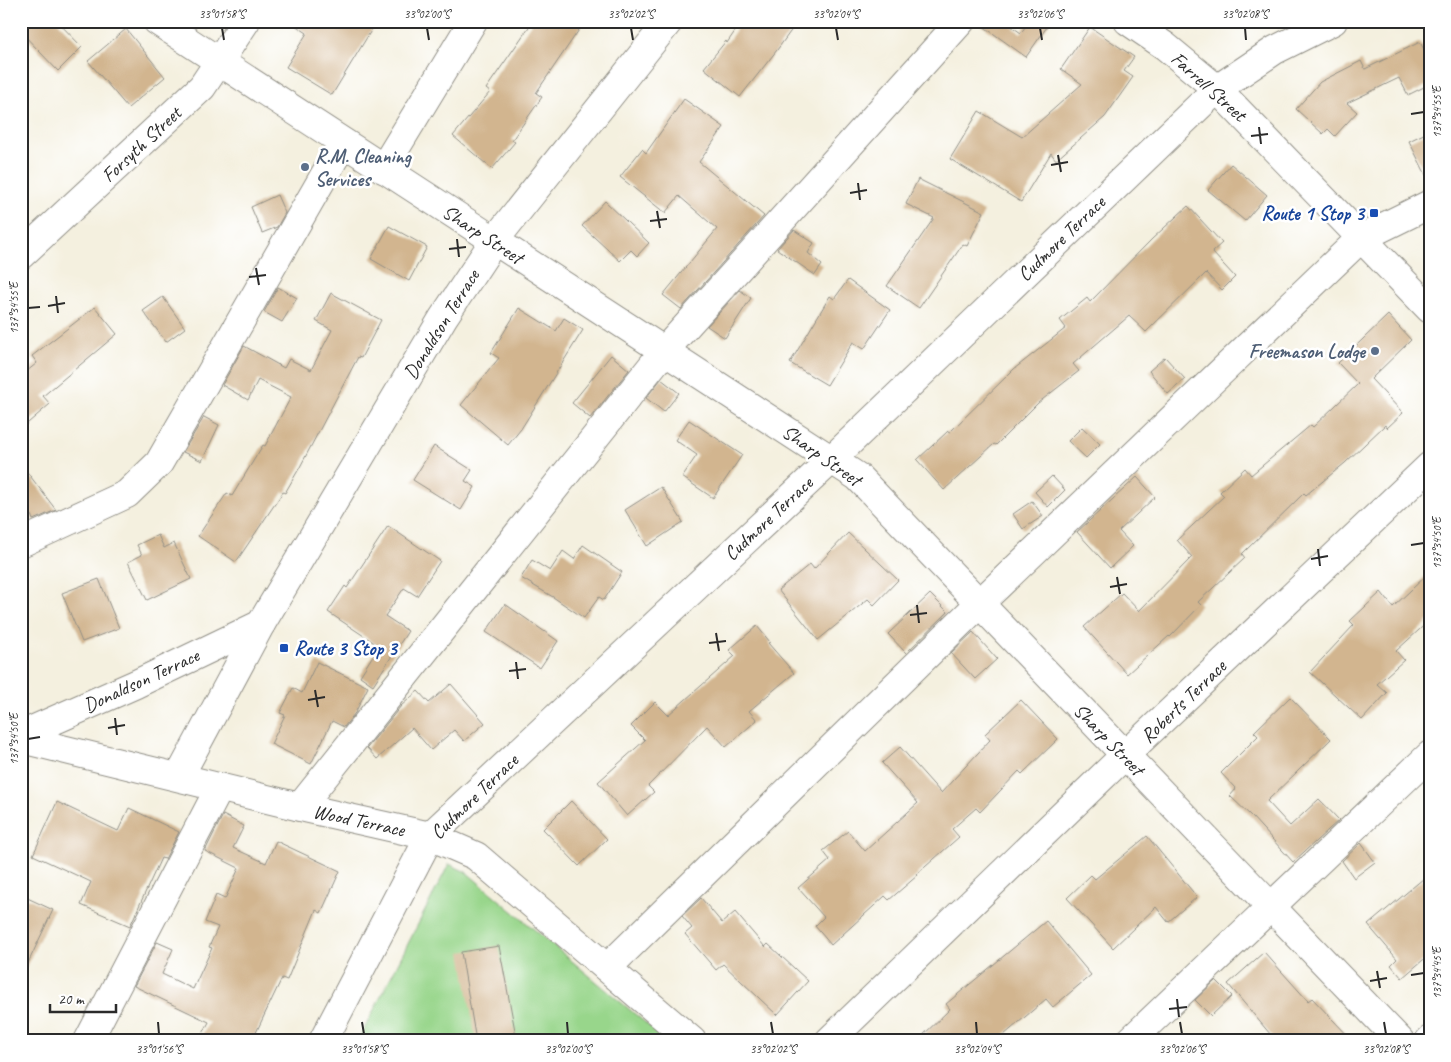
<svg xmlns="http://www.w3.org/2000/svg" width="1451" height="1062" font-family="Caveat,sans-serif">
	<rect width="100%" height="100%" fill="#fff"/>
	<filter id="ink" filterUnits="userSpaceOnUse"><feTurbulence type="fractalNoise" baseFrequency=".02" numOctaves="2"/><feDisplacementMap in="SourceGraphic" scale="10" xChannelSelector="R" yChannelSelector="G"/><feConvolveMatrix kernelMatrix="1 2 1 2 8 2 1 2 1" color-interpolation-filters="sRGB"/></filter>
	<filter id="wash" filterUnits="userSpaceOnUse"><feTurbulence type="fractalNoise" baseFrequency=".0096" numOctaves="4" result="noise"/><feDisplacementMap in="SourceGraphic" scale="20" xChannelSelector="R" yChannelSelector="G"/><feGaussianBlur stdDeviation="1.12" result="paint"/><feColorMatrix in="noise" values="0 0 0 0 0 0 0 0 0 0 0 0 0 0 0 0 0 1.4 0 .05"/><feComposite in="paint" operator="in"/></filter>
	<g filter="url(#wash)">
		<rect width="100%" height="100%" fill="#f4f0df"/>
		<path fill="#98d68b" stroke="#62805b" d="M449,864L466,872L667,1041H358Z"/>
		<g id="blocks">
			<g fill="#d2b58f">
				<path d="M21,21H57L82,47L58,71L21,32Z"/>
				<path d="M289,21H361L372,29L332,95L286,67L307,33Z"/>
				<path d="M533,21H585L536,93L542,97L512,140L515,142L492,169L453,136L490,92L486,89Z"/>
				<path d="M742,21H798L777,50L740,97L704,68L726,41L727,43Z"/>
				<path d="M976,21H1004L1021,33L1029,21H1051L1026,57Z"/>
				<path d="M1090,27L1134,57L1124,71L1133,77L1105,117L1056,160L1051,153L1021,202L950,159L979,111L1022,137L1082,84L1061,69Z"/>
				<path d="M126,29L165,77L128,108L88,61Z"/>
				<path d="M1420,42L1430,61V84L1408,95L1399,78L1347,103L1357,112L1335,136L1328,129L1323,134L1296,109L1320,82L1361,61L1365,69Z"/>
				<path d="M684,99L724,127L699,162L764,216L681,309L663,295L717,229L679,196L665,213L620,177L642,149L646,153Z"/>
				<path d="M1430,131V183L1409,141Z"/>
				<path d="M1231,164L1267,195L1245,221L1208,190Z"/>
				<path d="M918,179L984,212L967,246L963,244L919,308L887,286L934,218L906,204Z"/>
				<path d="M277,195L285,213L277,227L262,233L251,207Z"/>
				<path d="M605,201L649,243L637,256L631,250L620,261L582,226Z"/>
				<path d="M1188,206L1222,243L1212,252L1235,277L1222,290L1206,273L1146,332L1129,316L1073,364L1079,371L1038,403L996,445L994,444L944,490L917,460L948,431L950,432L1014,369L1066,328L1060,320L1087,298L1090,302L1152,239Z"/>
				<path d="M389,226L427,247L409,281L371,259Z"/>
				<path d="M794,230L814,243L808,253L822,265L815,275L777,249Z"/>
				<path d="M848,280L890,310L864,349L853,342L827,385L790,363L830,296L834,299Z"/>
				<path d="M278,287L297,298L282,322L264,312Z"/>
				<path d="M740,290L751,298L725,338L707,326Z"/>
				<path d="M331,293L381,320L361,358L358,357L300,467L285,493L283,492L236,562L198,536L227,493L232,496L263,445L265,446L291,397L258,380L248,400L222,385L244,346L284,368L289,359L311,370L332,330L316,321Z"/>
				<path d="M163,297L185,328L166,342L143,311Z"/>
				<path d="M95,307L117,334L43,396L50,404L21,429V376L37,363L32,356Z"/>
				<path d="M519,308L556,331L564,318L583,330L521,429L508,445L461,405L499,358L491,353Z"/>
				<path d="M1388,315L1411,340L1371,379L1403,413L1387,428L1385,425L1345,463L1306,495L1304,493L1242,554L1245,558L1198,602L1201,605L1170,637L1169,636L1127,674L1084,627L1122,593L1139,611L1192,557L1177,540L1224,496L1220,492L1245,468L1251,475L1311,425L1313,427L1358,384L1338,363Z"/>
				<path d="M611,355L629,370L590,418L572,403Z"/>
				<path d="M1165,357L1185,379L1168,394L1149,371Z"/>
				<path d="M661,379L679,393L664,412L646,398Z"/>
				<path d="M204,417L219,425L202,461L183,452Z"/>
				<path d="M689,420L742,455L713,498L682,477L697,455L675,440Z"/>
				<path d="M1082,427L1100,444L1086,458L1068,441Z"/>
				<path d="M434,446L472,470L465,481L475,487L461,510L413,480Z"/>
				<path d="M21,464L56,510L33,520L21,489Z"/>
				<path d="M1052,476L1065,490L1048,507L1035,492Z"/>
				<path d="M1137,477L1155,497L1119,531L1133,546L1110,568L1077,532Z"/>
				<path d="M661,487L683,522L647,546L625,510Z"/>
				<path d="M1032,501L1043,516L1023,529L1013,514Z"/>
				<path d="M388,526L440,561L417,596L404,588L385,616L408,631L373,685L360,676L379,646L328,612L345,586L347,588Z"/>
				<path d="M848,533L898,580L874,605L868,599L818,640L778,590L810,564L814,569Z"/>
				<path d="M158,535L164,548L174,543L191,579L147,600L128,562L142,555L137,545Z"/>
				<path d="M583,545L622,572L604,600L599,597L584,618L553,597L521,578L532,560L550,571L563,551L574,559Z"/>
				<path d="M1430,572V620L1396,651L1404,660L1377,684L1387,693L1362,720L1310,672L1354,625L1350,621L1381,592L1393,607Z"/>
				<path d="M99,579L119,628L82,642L62,593Z"/>
				<path d="M930,594L948,612L906,653L888,634Z"/>
				<path d="M505,604L558,641L540,668L486,632Z"/>
				<path d="M757,626L770,642L768,643L794,673L749,711L757,720L726,747L707,726L648,786L654,792L627,816L598,782L645,740L631,726L655,702L668,715L735,656L729,650Z"/>
				<path d="M973,632L997,659L975,679L951,653Z"/>
				<path d="M317,662L368,687L355,713L344,727L332,721L311,764L271,744L285,715L280,713L293,688L302,693Z"/>
				<path d="M451,684L485,723L464,741L454,730L431,750L412,728L377,759L367,748L401,706L418,691L429,703Z"/>
				<path d="M1290,697L1331,739L1267,801L1290,826L1319,799L1339,820L1293,862L1252,817L1230,796L1236,789L1221,773L1258,736L1254,732Z"/>
				<path d="M1021,700L1058,739L1022,774L1019,771L980,812L976,808L952,829L959,837L917,874L918,875L889,900L885,896L831,945L815,926L824,917L798,888L830,860L823,851L848,831L865,851L918,803L882,763L900,747L941,793L990,740L985,734Z"/>
				<path d="M571,801L607,839L579,866L543,829Z"/>
				<path d="M57,802L118,831L129,808L179,832L165,859L161,858L130,926L81,905L91,882L33,855Z"/>
				<path d="M223,815L244,826L233,848L266,863L276,841L340,871L321,913L316,910L287,980L282,978L252,1041H199L209,1022L134,986L157,942L173,949L162,974L193,989L212,948L209,947L218,927L205,922L216,895L225,899L239,868L205,851Z"/>
				<path d="M1147,836L1197,897L1168,922L1156,907L1113,948L1067,898L1091,875L1095,879Z"/>
				<path d="M1361,843L1375,862L1354,878L1342,861Z"/>
				<path d="M1430,873V954L1402,978L1391,965L1397,959L1368,925Z"/>
				<path d="M21,895L53,910L21,978Z"/>
				<path d="M701,898L722,923L735,912L765,947L768,944L808,981L777,1015L723,964L716,970L685,934L692,928L682,916Z"/>
				<path d="M1046,921L1091,975L1053,1007L1046,999L997,1041H917L950,1009L946,1004Z"/>
				<path d="M499,946L517,1041H476L461,952Z"/>
				<path d="M1264,952L1308,1001L1312,998L1353,1041H1276L1228,984Z"/>
				<path d="M1216,980L1232,996L1211,1016L1195,1000Z"/>
			</g>
		</g>
	</g>
	<g filter="url(#ink)">
		<use href="#blocks" fill-opacity="0" stroke="#908e85" stroke-width="1"/>
		<g fill="none" stroke-linecap="round" stroke-linejoin="round">
			<defs>
				<g id="minor">
					<path d="M157,21L858,477L1400,1041"/>
					<path d="M383,169L473,21"/>
					<path d="M21,255L202,87L246,21"/>
					<path d="M21,543L127,494L159,463L343,143"/>
					<path d="M21,735L136,684L261,624"/>
					<path d="M21,739L300,807L430,836L476,856L692,1041"/>
					<path d="M179,777L261,624L443,318L494,241L669,21"/>
					<path d="M300,807L664,351L961,21"/>
					<path d="M607,968L979,604L1361,238L1430,204"/>
					<path d="M88,1041L220,787"/>
					<path d="M323,1041L430,836L831,460L1217,89L1275,50L1333,21"/>
					<path d="M829,1041L1125,755L1430,466"/>
					<path d="M1130,1041L1430,755"/>
					<path d="M1429,1041L1430,1040"/>
				</g>
				<path id="major" d="M1128,21L1165,46L1217,89L1430,309"/>
			</defs>
			<use href="#minor" stroke="#908e85" stroke-width="30"/>
			<use href="#major" stroke="#908e85" stroke-width="30"/>
			<use href="#minor" stroke="#fff" stroke-width="28"/>
			<use href="#major" stroke="#fff" stroke-width="28"/>
		</g>
	</g>
	<path fill="none" stroke="#2b2b2b" stroke-width="2" d="M222,28L224,40M427,28L429,40M631,28L633,40M836,28L838,40M1040,28L1042,40M1245,28L1246,40M1411,114L1424,112M1259,127L1261,144M1251,136L1268,134M1058,155L1061,172M1051,165L1068,162M858,183L860,200M850,193L867,190M657,211L660,228M650,221L667,219M457,239L459,257M449,249L466,247M256,268L259,285M249,277L266,275M56,296L58,313M48,306L65,303M28,308L40,307M1411,545L1424,543M1318,549L1320,566M1311,559L1328,556M1117,577L1120,594M1110,587L1127,584M917,605L919,623M910,615L927,613M716,633L719,651M709,643L726,641M516,662L518,679M509,671L526,669M315,690L318,707M308,700L325,697M115,718L117,735M108,728L125,725M28,739L40,737M1377,971L1380,988M1411,975L1424,973M1370,981L1387,978M1177,999L1179,1017M1169,1009L1187,1007M158,1022L159,1034M362,1022L364,1034M567,1022L568,1034M771,1022L773,1034M976,1022L977,1034M1180,1022L1182,1034M1384,1022L1386,1034"/>
	<g fill="#5c6f8a" stroke="#fff" stroke-width="2">
		<circle cx="305" cy="167" r="5"/>
		<circle cx="1375" cy="351" r="5"/>
	</g>
	<g fill="#1a4fb4" stroke="#fff" stroke-width="2">
		<rect x="1369" y="208" width="10" height="10" rx="2.5"/>
		<rect x="279" y="643" width="10" height="10" rx="2.5"/>
	</g>
	<g text-anchor="middle" stroke-width="5" stroke-linejoin="round" paint-order="stroke">
		<g font-size="20" fill="#2b2b2b" stroke="#fff">
			<text transform="translate(1209 86) rotate(42)" y="7">Farrell Street</text>
			<text transform="translate(141 144) rotate(-43)" y="7">Forsyth Street</text>
			<text transform="translate(483 234) rotate(33)" y="7">Sharp Street</text>
			<text transform="translate(1061 238) rotate(-44)" y="7">Cudmore Terrace</text>
			<text transform="translate(441 324) rotate(-58)" y="7">Donaldson Terrace</text>
			<text transform="translate(822 455) rotate(35)" y="7">Sharp Street</text>
			<text transform="translate(768 518) rotate(-43)" y="7">Cudmore Terrace</text>
			<text transform="translate(141 680) rotate(-25)" y="7">Donaldson Terrace</text>
			<text transform="translate(1183 701) rotate(-44)" y="7">Roberts Terrace</text>
			<text transform="translate(1109 739) rotate(46)" y="7">Sharp Street</text>
			<text transform="translate(474 796) rotate(-44)" y="7">Cudmore Terrace</text>
			<text transform="translate(359 820) rotate(12)" y="7">Wood Terrace</text>
		</g>
		<g font-size="20" font-weight="bold" fill="#4e5e75" stroke="#fff" text-anchor="start">
			<text x="315" y="163">R.M. Cleaning<tspan x="315" dy="23">Services</tspan></text>
			<text x="1365" y="358" text-anchor="end">Freemason Lodge</text>
		</g>
		<g font-size="20" font-weight="bold" fill="#164399" stroke="#fff" text-anchor="end">
			<text x="1364" y="220">Route 1 Stop 3</text>
			<text x="294" y="655" text-anchor="start">Route 3 Stop 3</text>
		</g>
	</g>
	<rect width="1451" height="1062" fill="none" stroke="#fff" stroke-width="55"/>
	<path d="M50 1004v8h66v-8" fill="none" stroke="#2b2b2b" stroke-width="2.5"/>
	<text x="58" y="1004" font-size="15" fill="#2b2b2b" stroke="#ffffff" stroke-width="4" paint-order="stroke">20 m</text>
	<rect x="28" y="28" width="1396" height="1006" fill="none" stroke="#2b2b2b" stroke-width="2"/>
	<g font-size="12" text-anchor="middle" fill="#2b2b2b">
		<text x="222" y="18">33°01'58"S</text>
		<text x="427" y="18">33°02'00"S</text>
		<text x="631" y="18">33°02'02"S</text>
		<text x="836" y="18">33°02'04"S</text>
		<text x="1040" y="18">33°02'06"S</text>
		<text x="1245" y="18">33°02'08"S</text>
		<text transform="translate(1437 112) rotate(-90)" y="4">137°34'55"E</text>
		<text transform="translate(14 308) rotate(-90)" y="4">137°34'55"E</text>
		<text transform="translate(1437 543) rotate(-90)" y="4">137°34'50"E</text>
		<text transform="translate(14 739) rotate(-90)" y="4">137°34'50"E</text>
		<text transform="translate(1437 973) rotate(-90)" y="4">137°34'45"E</text>
		<text x="159" y="1053">33°01'56"S</text>
		<text x="364" y="1053">33°01'58"S</text>
		<text x="568" y="1053">33°02'00"S</text>
		<text x="773" y="1053">33°02'02"S</text>
		<text x="977" y="1053">33°02'04"S</text>
		<text x="1182" y="1053">33°02'06"S</text>
		<text x="1386" y="1053">33°02'08"S</text>
	</g>
</svg>
